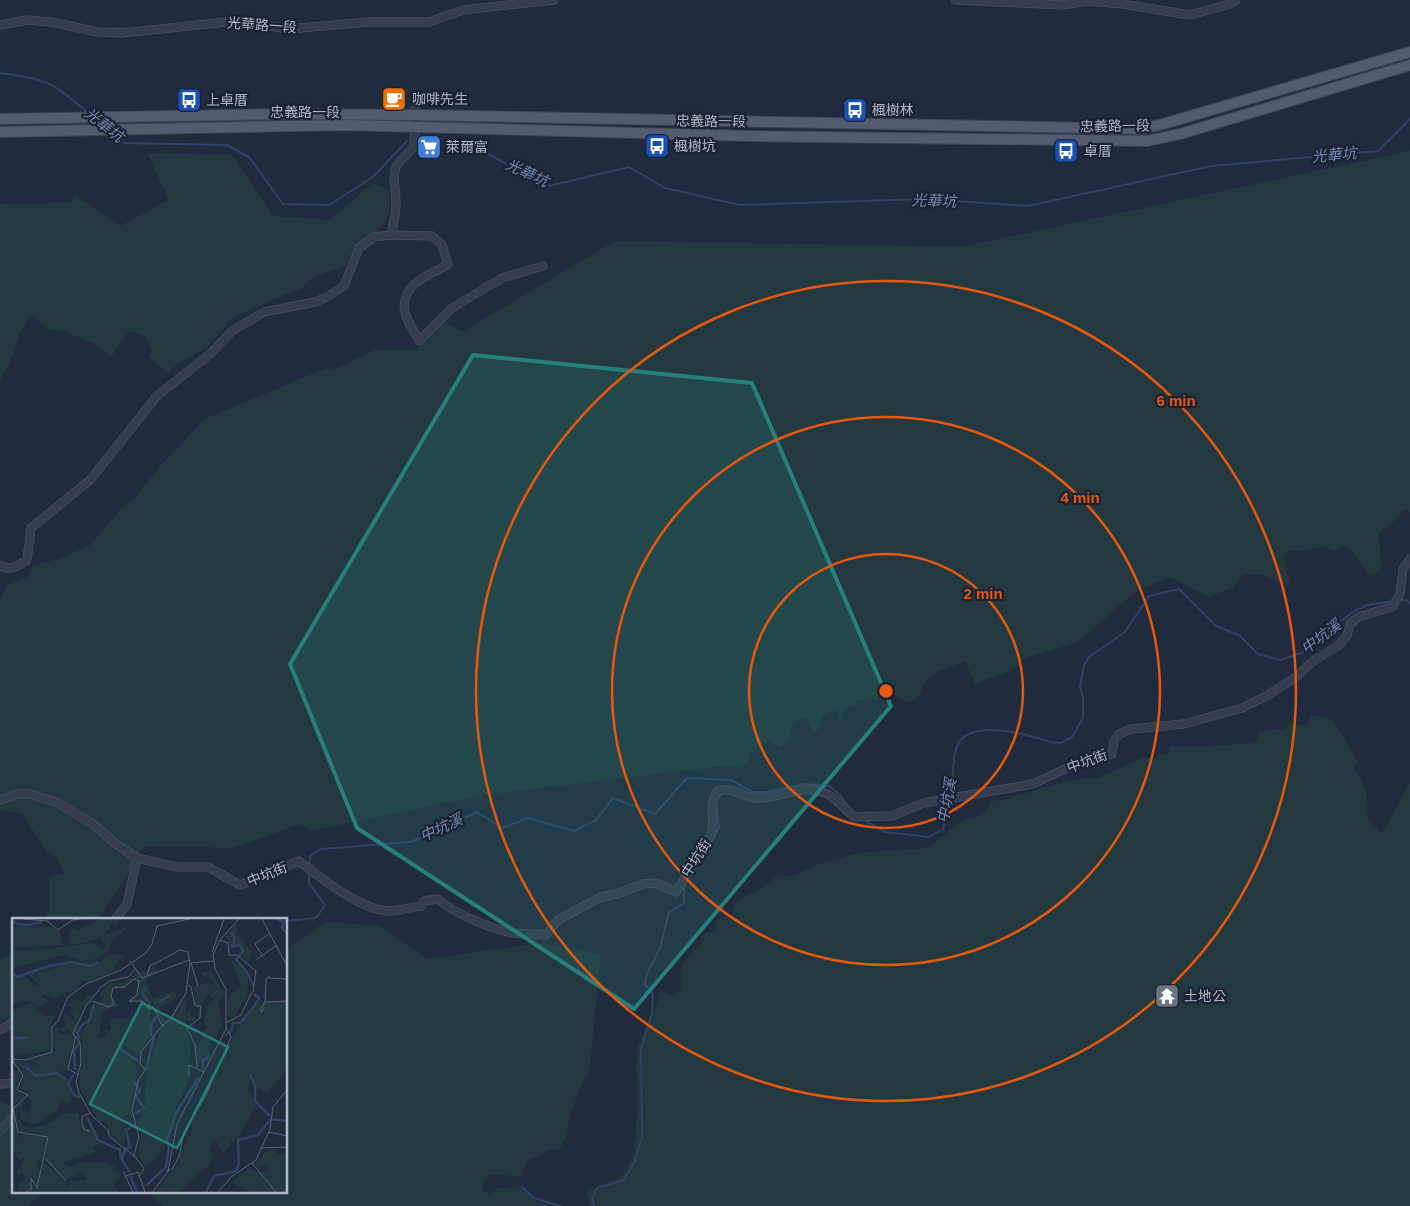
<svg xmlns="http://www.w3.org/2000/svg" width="1410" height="1206" font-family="Arial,'Noto Sans TC',sans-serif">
	<rect width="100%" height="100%" fill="#212b3e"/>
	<g fill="#23393f">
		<path d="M1410,151V512L1405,509L1390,525L1379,533L1381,570L1370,576L1353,552L1344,545L1334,551L1324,546L1303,551L1290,550L1283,556L1290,584L1280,583L1261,574H1243L1233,587L1209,597L1170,577L1134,593L1078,642L1026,658L1009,672L975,684L965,661C939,672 927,671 918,699L908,702L894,695L884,699L856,700L855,706L845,708L841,723L837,710L823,715L818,730L812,732L806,717L792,725L789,739L779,748L771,740L750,753L747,763L740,768L724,766L483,795L310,831L300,824L234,848L144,846L118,890L97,920H45L49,909V877L65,874L56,857L48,854L22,813L0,811V600L6,586L29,576L32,566L61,558L89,546L122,508L136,497L160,466L205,419L326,368L336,369L375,350H416L444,321L462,332L615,241L962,247Z"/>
		<path d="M147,153L232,155L273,216L330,220L373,183L389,191V212L386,222L373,235L355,245L347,266L313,277L302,288L235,316L206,348L177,364L168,374L149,357L152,350L145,336L129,331L111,357L95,344L66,332L48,329L33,316C20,324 18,342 13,355C10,364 4,372 0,381V204L70,203L75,195L120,226L169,200Z"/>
		<path d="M1312,715L1333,720L1358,762L1354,769C1366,785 1369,798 1367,818L1382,833L1410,783V1206H589L587,1192L622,1176L634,1154L638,1101L636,1069L638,1045L656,1007L660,991L673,996L682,989C677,968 684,956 701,943L702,935L715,929L717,920L732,913L736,901L757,891L779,875L794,876L819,864L858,853L928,848L955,826L964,820L982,815L992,801L1006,799L1065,781L1097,778L1145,757L1157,759L1158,754L1168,755L1169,746L1198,747L1256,743L1259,731L1284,729L1290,724L1307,725Z"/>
		<path d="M325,922L380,926L427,959L540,943L601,954L589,1075L585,1077L570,1115L566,1138L560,1148L551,1150L526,1162L522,1176L491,1175L484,1179L483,1191L489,1194L499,1188L524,1187L534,1200L551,1206H162L148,1192H286V950Z"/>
		<path d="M14,953V1014L0,1022V960Z"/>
		<path d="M0,1100L14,1109V1192H44L28,1206H0Z"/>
	</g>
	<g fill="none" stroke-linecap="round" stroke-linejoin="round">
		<g stroke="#324265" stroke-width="2">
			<path d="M0,73C46,79 53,82 88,113"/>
			<path d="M113,134L123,143L227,145L249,157L283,204L329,205L373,177L407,141"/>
			<path d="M459,142L467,143L549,186L629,167L665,188L740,205L924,199L1028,206L1211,166L1378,151L1410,119"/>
			<path d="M1398,600H1405L1410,603"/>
			<path d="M951,796C954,781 951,760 957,746C970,716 1032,736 1054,743H1061L1072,737L1083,718V698L1080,687L1084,665L1089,657L1125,632L1149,596L1179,589L1216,626L1239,635L1258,654L1280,660L1302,653L1354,611L1367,605L1393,601"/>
			<path d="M863,819L885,832L929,837L943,829L950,801"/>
			<path d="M309,866L310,856L321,849L411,842L477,812L502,828L528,818L574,831L596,820L613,798L655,814L687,778L731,780L752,792H766L804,784L829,786L841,796L850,809"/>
			<path d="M694,869L719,828L716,801L722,793"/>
			<path d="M286,921L316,918L325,905L309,883V873"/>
			<path d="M522,1187L534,1198L560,1206"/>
			<path d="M594,1206L592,1197L597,1188L624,1180L635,1161L642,1136L641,1050L652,1013L653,994L645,985L646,976L660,948L669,912L684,903V884"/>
		</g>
		<defs>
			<g id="minor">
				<path d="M955,0L1063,5L1086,1L1123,4L1190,15L1230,4L1236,0"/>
				<path d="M0,25L27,20L51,22L98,32L122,33L236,21L289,29L369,22H429L463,10L554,0"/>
				<path d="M415,108L414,147C387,172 395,170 396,204C396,214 393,225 391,235L432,236L442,245L448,265C430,274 399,285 405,312C407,322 415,332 419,341L452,308L502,278L543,266"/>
				<path d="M0,565C9,572 18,566 27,560L31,528L90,480L157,396L210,354L232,331L264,312L315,302L325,298L344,286L359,248L374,237L391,235"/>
				<path d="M0,800L17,794H30L56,802L93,824L116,844L137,858L177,867H208L240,885L299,861C320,877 363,912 391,911C401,910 412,907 422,906L424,901L438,899C453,913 493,930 514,933C524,934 535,934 546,935L558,920L601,897L617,894L643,884L655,883L676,892L711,835C716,820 707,804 718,791C733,786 741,797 755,798C779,800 800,783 825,793C837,798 844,810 855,817L892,816L923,803L1022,786L1035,783L1067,768L1112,754L1114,741L1119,734L1131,729L1184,724L1242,708L1266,696L1296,677L1313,661L1338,646L1347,636L1350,624L1358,617L1392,607L1400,594L1403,569L1410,559"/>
				<path d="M115,920L127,904L137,858"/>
				<path d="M0,1030L14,1021"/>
				<path d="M0,1084L14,1083"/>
				<path d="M0,1131L14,1116"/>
			</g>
			<g id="major">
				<path d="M0,119L277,114L415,115L1142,129L1163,124L1410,52"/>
				<path d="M0,132L346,125L749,136L1147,141L1180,134L1410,65"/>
			</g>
		</defs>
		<use href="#minor" stroke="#505869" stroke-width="9"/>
		<use href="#major" stroke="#3e4657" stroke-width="12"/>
		<use href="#minor" stroke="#353d4e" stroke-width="8"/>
		<use href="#major" stroke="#535c6e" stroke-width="10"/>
	</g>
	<path fill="#27807c" fill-opacity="0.2" stroke="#27807c" stroke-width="4" stroke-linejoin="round" d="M473,355L752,383L891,706L634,1009L357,828L290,664Z"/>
	<g fill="none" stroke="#e8590c" stroke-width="2.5">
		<circle cx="886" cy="691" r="137"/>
		<circle cx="886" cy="691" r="274"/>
		<circle cx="886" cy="691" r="410"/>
	</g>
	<defs>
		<symbol id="cafe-square" viewBox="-11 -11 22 22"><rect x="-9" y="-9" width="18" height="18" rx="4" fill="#e8710a" stroke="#1a2233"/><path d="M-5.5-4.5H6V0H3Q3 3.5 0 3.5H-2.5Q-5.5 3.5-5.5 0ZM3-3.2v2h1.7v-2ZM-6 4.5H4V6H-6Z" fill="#fff"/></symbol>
		<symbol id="bus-square" viewBox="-11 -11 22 22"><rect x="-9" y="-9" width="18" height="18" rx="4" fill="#1a4fb4" stroke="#1a2233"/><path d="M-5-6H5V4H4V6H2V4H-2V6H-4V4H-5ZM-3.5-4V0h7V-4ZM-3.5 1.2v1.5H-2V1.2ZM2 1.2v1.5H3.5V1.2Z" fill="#fff"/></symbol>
		<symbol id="supermarket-square" viewBox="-11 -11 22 22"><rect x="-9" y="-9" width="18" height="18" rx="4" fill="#3f7fe0" stroke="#1a2233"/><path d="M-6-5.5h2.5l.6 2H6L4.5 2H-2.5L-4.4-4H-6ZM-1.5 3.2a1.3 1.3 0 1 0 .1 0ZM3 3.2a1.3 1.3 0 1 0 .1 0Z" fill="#fff"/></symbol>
		<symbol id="temple-square" viewBox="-11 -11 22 22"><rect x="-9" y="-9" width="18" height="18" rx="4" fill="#6b7280" stroke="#1a2233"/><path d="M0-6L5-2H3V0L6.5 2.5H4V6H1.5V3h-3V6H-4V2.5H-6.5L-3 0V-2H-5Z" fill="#fff"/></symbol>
	</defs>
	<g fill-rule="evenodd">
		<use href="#cafe-square" x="380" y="85" width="28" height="28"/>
		<use href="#bus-square" x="175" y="86" width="28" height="28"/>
		<use href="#bus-square" x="841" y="96" width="28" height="28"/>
		<use href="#bus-square" x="643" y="132" width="28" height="28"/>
		<use href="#supermarket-square" x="415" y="133" width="28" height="28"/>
		<use href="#bus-square" x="1052" y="137" width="28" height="28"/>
		<use href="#temple-square" x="1153" y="982" width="28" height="28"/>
	</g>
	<g text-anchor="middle" stroke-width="4.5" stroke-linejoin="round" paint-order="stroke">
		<g font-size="14" fill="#b1b8c9" stroke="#1a2233">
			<text transform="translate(262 25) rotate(4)" y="5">光華路一段</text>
			<text x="305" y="117">忠義路一段</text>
			<text transform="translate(711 121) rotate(1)" y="5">忠義路一段</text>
			<text transform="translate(1115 126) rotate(-1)" y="5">忠義路一段</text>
			<text transform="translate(1087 761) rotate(-20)" y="5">中坑街</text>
			<text transform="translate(696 858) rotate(-57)" y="5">中坑街</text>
			<text transform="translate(267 874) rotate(-22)" y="5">中坑街</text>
		</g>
		<g font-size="14" fill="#b1b8c9" stroke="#1a2233" text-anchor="start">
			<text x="412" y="104">咖啡先生</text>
			<text x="206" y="105">上卓厝</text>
			<text x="872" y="115">楓樹林</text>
			<text x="674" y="151">楓樹坑</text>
			<text x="446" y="152">萊爾富</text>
			<text x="1084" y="156">卓厝</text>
			<text x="1184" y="1001">土地公</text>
		</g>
		<g font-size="15" font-style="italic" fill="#768bb3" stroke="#1a2233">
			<text transform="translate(104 125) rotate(38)" y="5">光華坑</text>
			<text transform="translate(1334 155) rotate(-5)" y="5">光華坑</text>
			<text transform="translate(527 173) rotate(25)" y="5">光華坑</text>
			<text transform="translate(934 201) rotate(2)" y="5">光華坑</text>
			<text transform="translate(1321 637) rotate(-37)" y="5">中坑溪</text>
			<text transform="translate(947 801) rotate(-79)" y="5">中坑溪</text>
			<text transform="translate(441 828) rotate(-25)" y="5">中坑溪</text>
		</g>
	</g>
	<g transform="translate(12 918)">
		<rect width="275" height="275" fill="#212b3e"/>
		<path d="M88,1H109L105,6H98V12L81,23L57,27L58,12L63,9L64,13ZM225,5V16L240,34L237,43L232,40L228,28L219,30L214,19ZM120,7L100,22L96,33L84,41L70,43L51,37L0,50L1,32L15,33L81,25L91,31L93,26L89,20L85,23L88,19ZM33,8L48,13L51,27L0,30V15H4L0,14V9ZM95,37H111L112,40L106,42L102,52L94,57L75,64L71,62L62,73L48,76L44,81L32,77L29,79L35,80V85L27,89L14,83L0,85V61L4,58L12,57L22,67L29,68L15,55L28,51L22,57L27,63L23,57L33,51L39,52L52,46L84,43L88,46ZM218,39L236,56L235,78L220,101L215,96V85L220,75L229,68ZM142,46L146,53L134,62L140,80L163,73L165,75L162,81L147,90L152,102L157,101L174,78V96L178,93L180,99L183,96V100H185L187,89L184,87L182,69L196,65L203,68L199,60L190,58V54H200L212,76L207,85L210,108L196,130V134H200L197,140L191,141L187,149L183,127L192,120L189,115L195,108L192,106L195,89L202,81L197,77L199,76V73L189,87L188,97L182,103H173L179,128L177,164L164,189L153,228L141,244L134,248L126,239L129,216L125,206L132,192L134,154L150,109L141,87L132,80L138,94V119L126,137L114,128V120L107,126L121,140L125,153L117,197L106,198L114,208L112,227L99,217L94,205L87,203L70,175L67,163L71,117L68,116L79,100L82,88L92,80L87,75L93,69L98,65H112L125,54H135ZM122,61L126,64L124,77L114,85L128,84L129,93L114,101H98L99,113L92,111L95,118L86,120L90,97L93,92L107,88L99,77L101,70H112ZM75,77L79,80L70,93L64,89L69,96L66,103L56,93L62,92L57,86L65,81L70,84ZM245,84H275V151L255,175L245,170L239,158L236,170L244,188L222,225L218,222L219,227L210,235L204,222L201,224L199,232L196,231L202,238L198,246L168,273L144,274L166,245L175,219L179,217L181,202L221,118ZM19,85L34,98H43L48,92L39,105V132L4,138L0,137V93ZM52,95L66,105L55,152L42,155L54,160L60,180L58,186L50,184L44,195V192L22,208L9,201L6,187V201L11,208L20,210L36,206L52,195H67V205L75,209L64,216L77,210L90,226L80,229L85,234L51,244L58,250L67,245H95L103,249L100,254L106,253L109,259L102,265L105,274H54L55,268L59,267L57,263L74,262L71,254L55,262L51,261L34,243L33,238L36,222L35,217L19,214H8L1,203L7,218L2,225L10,216L17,215L16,217L17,219L18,215L33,217L35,221L30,242L25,244L29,255L24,270L22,261L17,259L19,270L7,274V264L13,262L10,254L5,259L6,252L13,239L8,242L0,232L1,192L3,187L12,184L8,194L15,193L14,200L20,187L15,175L7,172L12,157L1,141L29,149L16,142L46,132L42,129L40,118L44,108L49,116H60L56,110L51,114L46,110L53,109ZM7,151L10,158L5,171L14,176L11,182L2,186L0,153ZM256,232H264L265,236L275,235V274H238L220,264L237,250L247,255L256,252L255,247L245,250L244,243ZM32,243L54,266L53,274H13L21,267L22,271L26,270Z" fill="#23393f" fill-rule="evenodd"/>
		<path fill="none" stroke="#324265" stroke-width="2.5" d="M0,1L5,6L16,7L30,4M265,1L272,4L270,10L275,15M219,14L223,20L220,29L228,27L231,33L224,41L236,56L241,67M0,55L5,59L33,49L59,44L79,48L87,44M134,70L130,75L139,89M142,86L158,78M213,117L219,114L221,105H228L240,91L247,80L242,76M139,118V107L144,98M0,120H16M68,121L65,115L70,107L77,103L82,86M112,123L107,126L110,132L126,143M12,147L24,158L45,155L55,162M191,151V142L197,140M63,152L62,133L67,124M134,152L142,119M62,156L56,165L61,176L68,180M238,157L243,168V183L258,198M123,196L132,190L124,179L128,172L123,166L124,163M75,199L86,222L108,232L109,241M118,254L110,242L113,231L118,229L114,212L123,207M118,258L125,274M134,268L154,249L157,229L155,222L164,195L187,159M194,274L202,258L224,253L227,246L226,222L246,217L259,201L275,203"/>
		<path fill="none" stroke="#5b6376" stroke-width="1" d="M11,1L35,3L46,12L60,2L69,1M250,1L275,48M208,22L216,25L217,37H225L244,53L241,74M200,34L212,1M250,37L243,26L258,15M244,42L265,27M118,43L130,60L177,42M179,45L186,68M135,57L138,48L168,32L176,34L178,45L201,43M257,60L275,61M176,67L179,69L183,88M80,83L97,89L102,86L99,78L101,70L112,69L122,61L127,63L125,77L117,83H130L138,92L141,88L150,108M253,84L254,62L257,58M183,88H189L188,100L175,110L183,127L185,149M252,89L250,94L248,92L253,84L275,83M214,105L229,97L240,74M64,118L56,151L67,157M0,141L13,142L40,134V109L46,103L56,79L74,66L109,52L134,35L140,26L145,8L177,1M0,142L11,157L5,172L16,177L1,191L6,214L36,219L25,270M177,158V147L192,154M78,213L72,212L70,205V199L78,195M257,214L275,218M248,230L275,229M122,238L97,218L96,212L80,198L67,175L64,163L69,145L68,124L61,116L74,88L89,69L98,63L116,59L123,51M33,240L54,263M240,245L264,274M111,253L121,274M155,253L160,251L167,239L172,214L194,177L219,119L214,109M114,258L126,254L133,274M127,258L132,251L122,237L127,219L120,192L126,163L133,152L128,145L129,134L150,108L158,102L174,75L178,45M13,274L19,271V260L25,270M141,274L156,253L165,206L214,111V71L203,51L201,37L208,22L227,1M206,274L219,259L244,242L258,211L261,189L275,172"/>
		<path fill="#27807c" fill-opacity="0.15" stroke="#27807c" stroke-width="2.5" d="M130,85L216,129L165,230L78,186Z"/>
		<rect width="275" height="275" fill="none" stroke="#b1b8c9" stroke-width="2.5"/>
	</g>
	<circle cx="886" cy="691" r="8" fill="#e8590c" stroke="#1a2233" stroke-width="2.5"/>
	<g font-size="15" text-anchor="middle" font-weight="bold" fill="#e8590c" stroke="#1a2233" stroke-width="4.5" stroke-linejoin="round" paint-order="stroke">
		<text x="1176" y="406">6 min</text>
		<text x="1080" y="503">4 min</text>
		<text x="983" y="599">2 min</text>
	</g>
</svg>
